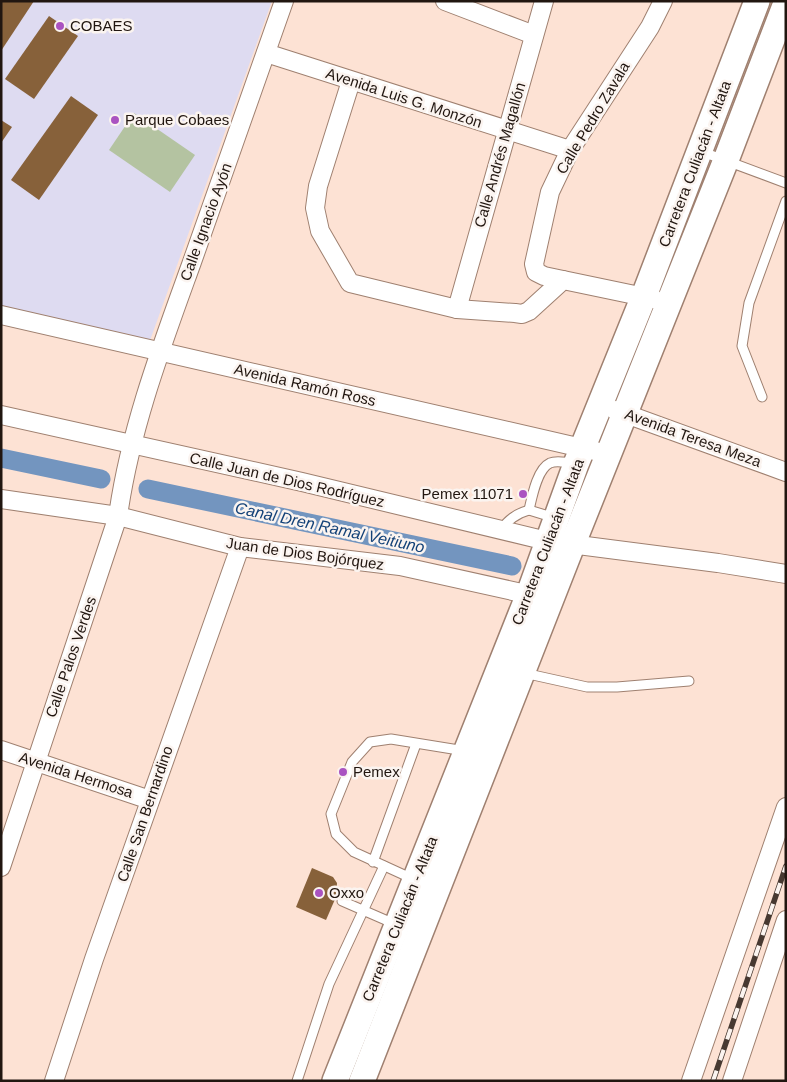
<svg xmlns="http://www.w3.org/2000/svg" width="787" height="1082" font-family="Helvetica,sans-serif">
	<rect width="100%" height="100%" fill="#fde2d4"/>
	<path fill="#dedbf1" d="M1,1H272L148,346L1,309Z"/>
	<path fill="#b4c3a1" d="M134,113L195,155L170,192L109,150Z"/>
	<g fill="none" stroke-linecap="round" stroke-linejoin="round">
		<g stroke="#7395bf" stroke-width="19">
			<path d="M1,458L101,479"/>
			<path d="M148,489L512,566"/>
		</g>
	</g>
	<g fill="#87613a">
		<path d="M1,1H34L1,51Z"/>
		<path d="M49,16L78,36L34,99L5,79Z"/>
		<path d="M71,96L98,115L39,200L11,180Z"/>
		<path d="M1,120L12,127L1,143Z"/>
		<path d="M312,868L333,877L337,883L336,897L326,920L296,907Z"/>
	</g>
	<g fill="none" stroke-linecap="round" stroke-linejoin="round">
		<defs>
			<g id="service">
				<path d="M700,151L786,183"/>
				<path d="M762,397L742,346L749,303L786,201"/>
				<path d="M555,518L529,510C532,497 537,469 550,463C557,460 566,463 574,463"/>
				<path d="M500,530C509,520 515,514 529,510"/>
				<path d="M524,673L587,687H617L689,681"/>
				<path d="M373,862L416,744"/>
				<path d="M413,879L354,852L336,834L331,814L352,762L370,742L391,739L465,751"/>
				<path d="M342,901L397,925"/>
				<path d="M297,1081L329,984L384,866"/>
			</g>
			<g id="minor">
				<path d="M445,1L534,35"/>
				<path d="M266,53L570,150"/>
				<path d="M351,81L318,186L315,208L320,231L350,283L457,309L515,313L522,314L529,311L563,280L654,299"/>
				<path d="M563,280L544,276L536,272L534,264L550,192L570,150L650,27L663,1"/>
				<path d="M457,309L544,1"/>
				<path d="M1,315L608,454"/>
				<path d="M615,410L786,472"/>
				<path d="M1,415L302,482L547,541L718,563L786,574"/>
				<path d="M1,499L118,516L240,547L400,566L540,597"/>
				<path d="M1,750L150,800"/>
				<path d="M1,867L118,516C130,429 162,345 192,262C223,175 254,88 284,1"/>
				<path d="M54,1081L94,959L240,547"/>
				<path d="M691,1081L786,807"/>
				<path d="M732,1081L786,920"/>
			</g>
			<g id="secondary">
				<path d="M335,1081L529,594L576,464L644,296L757,1"/>
				<path d="M362,1081L573,543L726,160L786,3"/>
			</g>
		</defs>
		<use href="#service" stroke="#9f8070" stroke-width="11"/>
		<use href="#minor" stroke="#9f8070" stroke-width="20"/>
		<use href="#secondary" stroke="#9f8070" stroke-width="28"/>
		<use href="#service" stroke="#fff" stroke-width="9"/>
		<use href="#minor" stroke="#fff" stroke-width="18"/>
		<use href="#secondary" stroke="#fff" stroke-width="25"/>
		<defs>
			<path id="rail" d="M713,1081L786,866"/>
		</defs>
		<use href="#rail" stroke="#473931" stroke-width="5.5"/>
		<use href="#rail" stroke="#fbf4f0" stroke-width="4" stroke-dasharray="11" stroke-linecap="butt"/>
	</g>
	<g fill="#aa53c1" stroke="#fbf4f0" stroke-width="2">
		<circle cx="60" cy="26" r="5"/>
		<circle cx="115" cy="120" r="5"/>
		<circle cx="523" cy="494" r="5"/>
		<circle cx="343" cy="772" r="5"/>
		<circle cx="319" cy="893" r="5"/>
	</g>
	<g text-anchor="middle" stroke-width="5" stroke-linejoin="round" paint-order="stroke">
		<g font-size="15" fill="#211610" stroke="#fbf4f0" text-anchor="start">
			<text x="70" y="31">COBAES</text>
			<text x="125" y="125">Parque Cobaes</text>
			<text x="513" y="499" text-anchor="end">Pemex 11071</text>
			<text x="353" y="777">Pemex</text>
			<text x="329" y="898">Oxxo</text>
		</g>
		<g font-size="15" fill="#211610" stroke="#fbf4f0">
			<text transform="translate(404 98) rotate(18)" y="5">Avenida Luis G. Monzón</text>
			<text transform="translate(593 118) rotate(-59)" y="5">Calle Pedro Zavala</text>
			<text transform="translate(500 155) rotate(-74)" y="5">Calle Andrés Magallón</text>
			<text transform="translate(695 164) rotate(-69)" y="5">Carretera Culiacán - Altata</text>
			<text transform="translate(206 222) rotate(-70)" y="5">Calle Ignacio Ayón</text>
			<text transform="translate(305 385) rotate(13)" y="5">Avenida Ramón Ross</text>
			<text transform="translate(693 438) rotate(20)" y="5">Avenida Teresa Meza</text>
			<text transform="translate(287 480) rotate(13)" y="5">Calle Juan de Dios Rodríguez</text>
			<text transform="translate(548 542) rotate(-69)" y="5">Carretera Culiacán - Altata</text>
			<text transform="translate(305 554) rotate(8)" y="5">Juan de Dios Bojórquez</text>
			<text transform="translate(71 657) rotate(-71)" y="5">Calle Palos Verdes</text>
			<text transform="translate(76 775) rotate(18)" y="5">Avenida Hermosa</text>
			<text transform="translate(145 814) rotate(-71)" y="5">Calle San Bernardino</text>
			<text transform="translate(400 919) rotate(-68)" y="5">Carretera Culiacán - Altata</text>
		</g>
		<g font-size="16" font-style="italic" fill="#144278" stroke="#fbf4f0">
			<text transform="translate(330 527) rotate(12)" y="6">Canal Dren Ramal Veitiuno</text>
		</g>
	</g>
	<rect width="787" height="1082" fill="none" stroke="#211610" stroke-width="5"/>
</svg>
